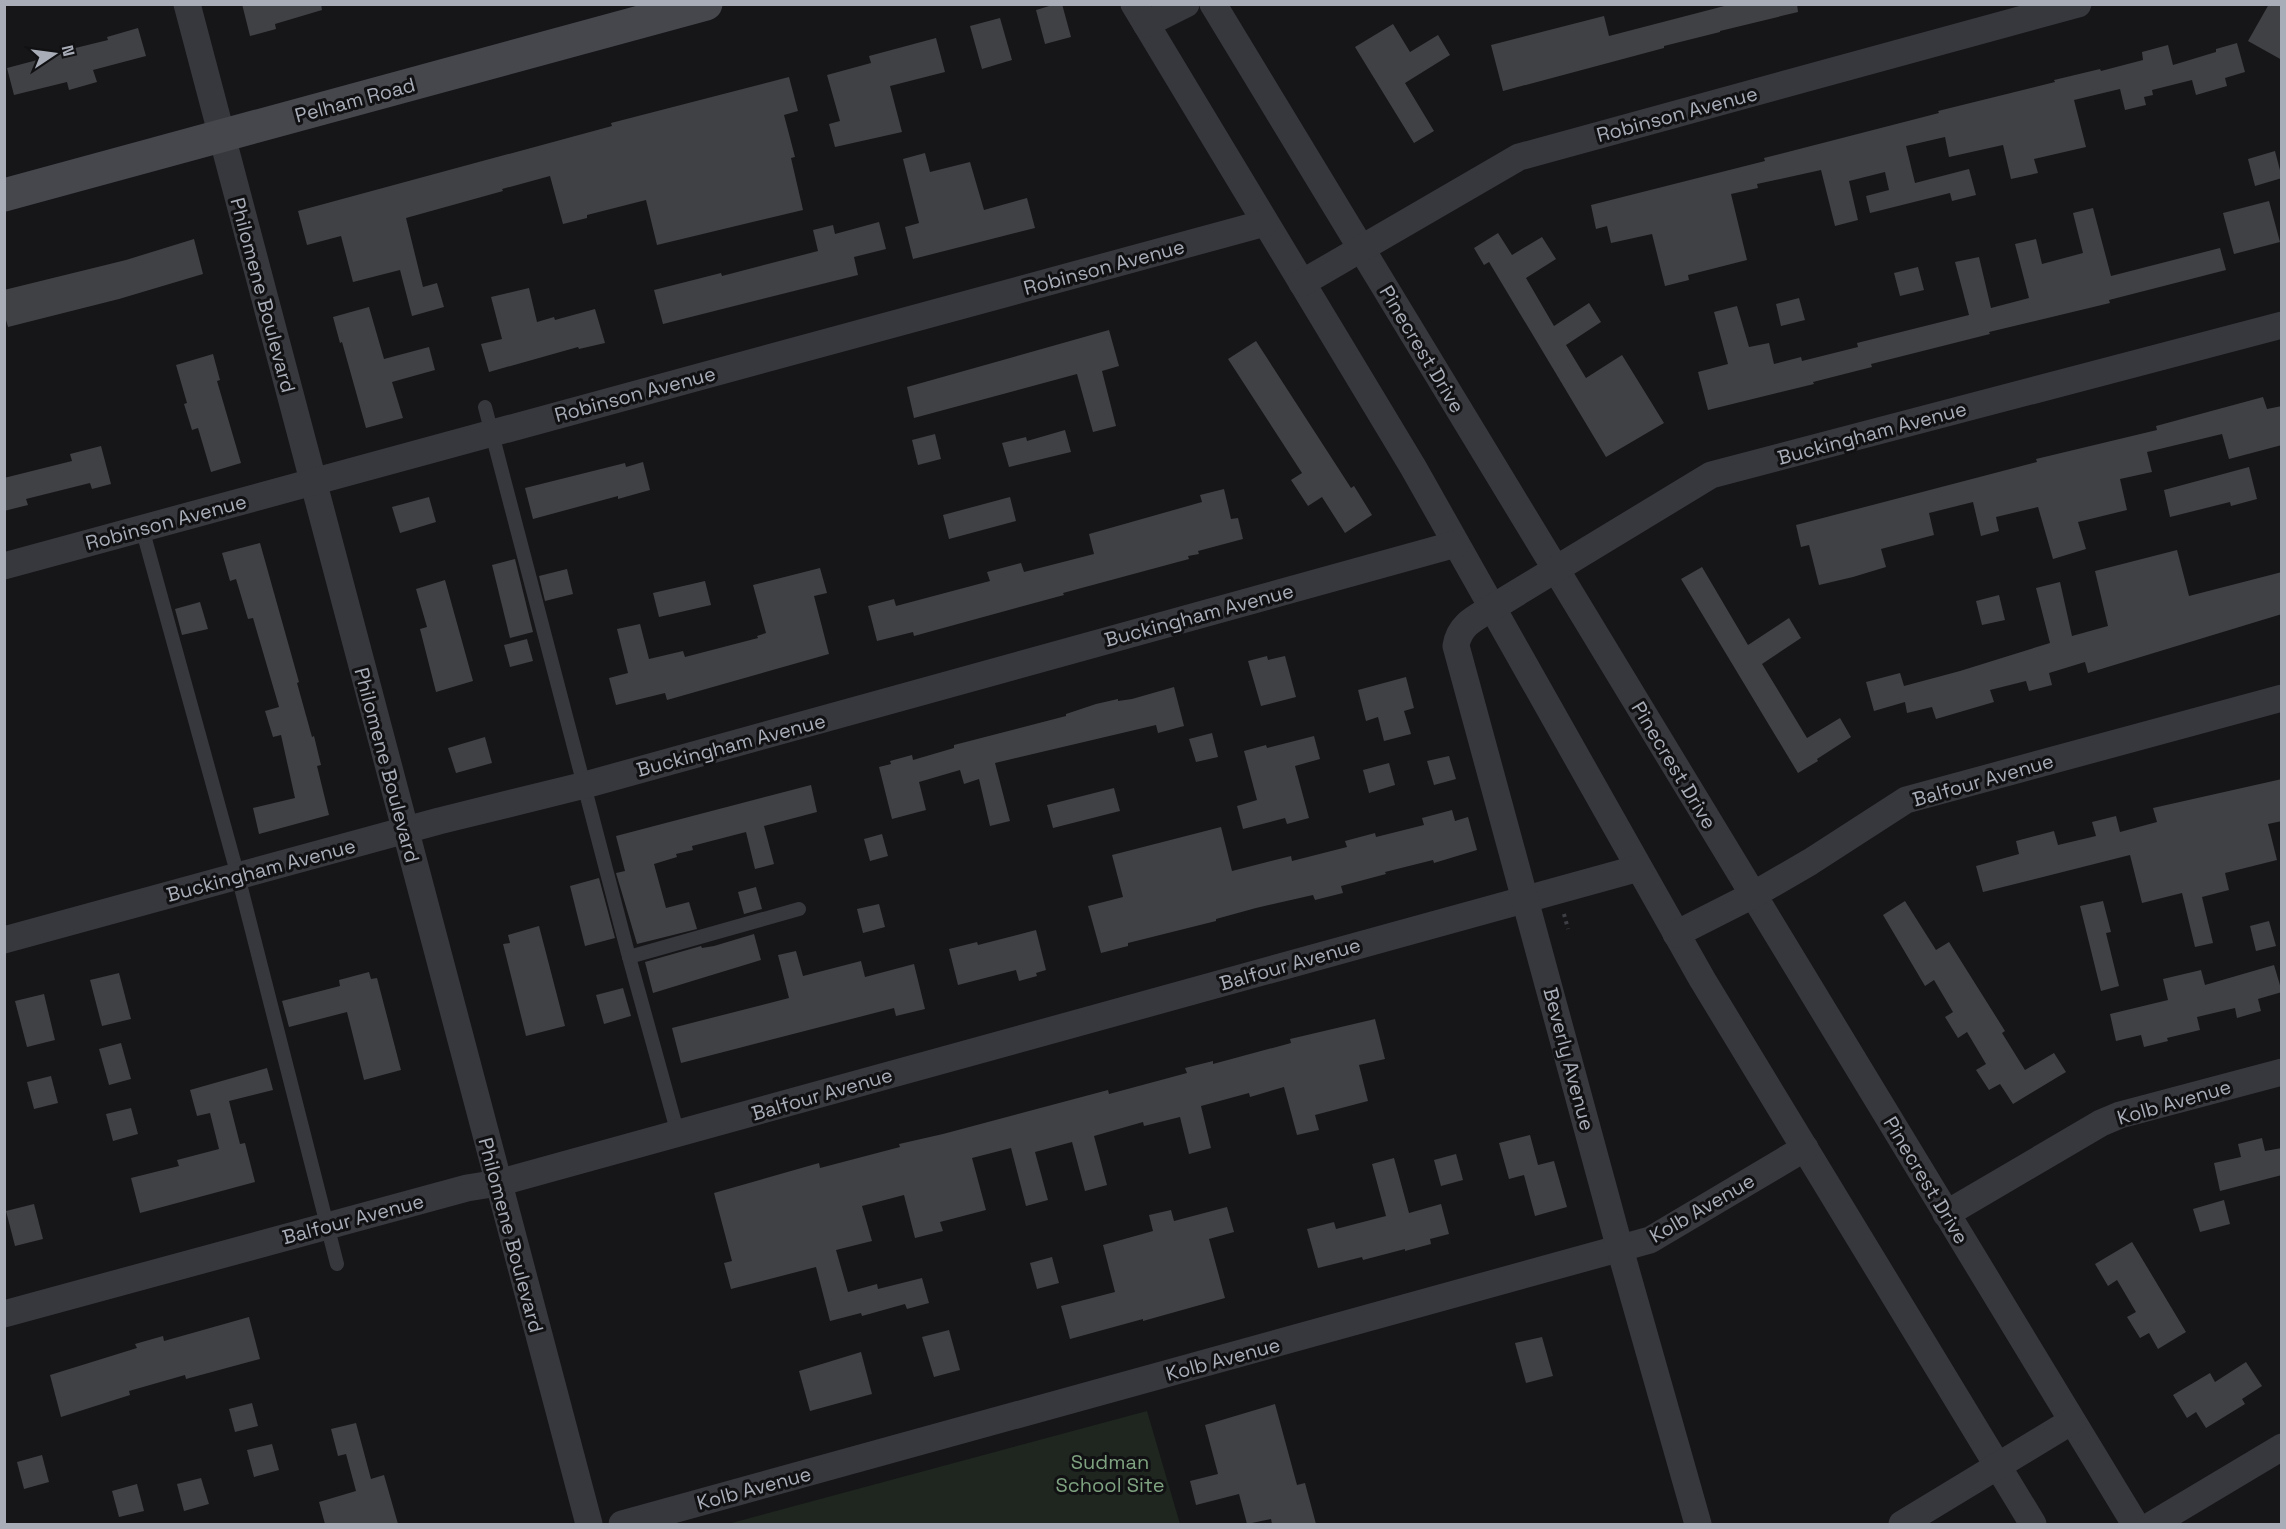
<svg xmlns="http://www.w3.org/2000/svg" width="2286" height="1529" font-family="'Space Grotesk',sans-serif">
	<rect width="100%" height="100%" fill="#161618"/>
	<path fill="#1e261f" d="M1147,1411L1180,1524H728Z"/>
	<g fill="#404145">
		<path d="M242,4H321L322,10L275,24L276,29L250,36Z"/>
		<path d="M1056,4H1062L1071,37L1045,44L1036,10Z"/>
		<path d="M1732,4H1797L1798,12L1720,31V32L1664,46V48L1503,91L1491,45L1604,16L1609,36Z"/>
		<path d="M2269,4H2282V60L2248,41Z"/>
		<path d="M1000,18L1012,60L982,69L970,26Z"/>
		<path d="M1393,24L1410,52L1438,35L1450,55L1405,83L1434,131L1414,143L1355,47Z"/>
		<path d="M138,28L146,56L93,70L97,82L69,90L67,82L14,95L7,68L60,54L59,52L108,40L107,37Z"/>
		<path d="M936,38L945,72L890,86L902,132L835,147L829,124L840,121L827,75L871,63L869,56Z"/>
		<path d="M2237,43L2245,72L2225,78L2227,86L2196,95L2192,80L2152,90L2153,95L2144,97L2146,105L2125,110L2120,89L2074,100L2086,147L2034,159L2038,173L2011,179L2003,145L1949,157L1945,137L1906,146L1915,183L1969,169L1976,195L1952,201L1950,193L1870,213L1866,196L1889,190L1885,172L1849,181L1858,220L1835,226L1821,170L1757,184L1758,188L1731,194L1747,260L1688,275L1689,280L1665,286L1652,234L1611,243L1607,226L1596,229L1591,205L1765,161L1764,158L1939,113L1938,111L2055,82L2054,80L2100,69L2101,71L2143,60L2142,52L2168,45L2173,65L2216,52V49Z"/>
		<path d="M789,77L798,111L784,115L795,157L791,158L803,210L657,245L646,200L587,215V218L563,224L550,176L502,189L503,191L406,218L423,287L437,283L444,307L412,316L400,270L353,282L341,236L307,245L298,211L612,126L611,123Z"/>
		<path d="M2275,151L2282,178L2255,186L2248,159Z"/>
		<path d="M925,153L930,172L970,162L984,210L1027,198L1035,228L913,259L905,227L919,223L903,159Z"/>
		<path d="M2269,201L2280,242L2234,254L2223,213Z"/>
		<path d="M2093,208L2111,276L2220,248L2226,270L2109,300L2110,303L1989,332L1990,334L1871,364L1872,367L1813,382L1814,384L1708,410L1698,372L1728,364L1714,312L1737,306L1749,347L1769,343L1774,364L1801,357L1802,361L1858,347L1857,343L1969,315L1955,262L1979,257L1991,308L2029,298L2015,244L2036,239L2042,264L2083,253L2073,213Z"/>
		<path d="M879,222L886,249L854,257L858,275L663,324L654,290L721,273L722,276L818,251L813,230L833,225L835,234Z"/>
		<path d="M1498,233L1512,255L1542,237L1556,259L1526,278L1554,326L1589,303L1601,322L1566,345L1586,378L1622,355L1664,423L1606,457L1489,262L1484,265L1474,248Z"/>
		<path d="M194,239L203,274L119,299L8,327L4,313V290L126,260Z"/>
		<path d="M1918,267L1924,290L1900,296L1894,273Z"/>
		<path d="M529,288L537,322L554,317L555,320L595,309L605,343L579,349L578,347L489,372L481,344L502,339L491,297Z"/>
		<path d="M1799,298L1805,320L1781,326L1776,304Z"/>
		<path d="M369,307L384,359L429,347L435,370L392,382L403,418L366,428L342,342L340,343L333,317Z"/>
		<path d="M1109,330L1119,366L1102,371L1116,426L1093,432L1077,374L914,418L907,387Z"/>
		<path d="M1256,341L1351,488L1354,486L1372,515L1345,533L1322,497L1308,506L1291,480L1302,473L1228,359Z"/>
		<path d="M213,354L220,380L217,381L241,463L211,472L198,428L192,430L184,404L187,403L176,365Z"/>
		<path d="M2263,397L2267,409L2282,406V445L2229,459L2222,434L2147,452L2152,472L2120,479L2127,510L2078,522L2086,549L2053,559L2038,507L1996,517L1999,531L1981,536L1973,502L1929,513L1934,535L1881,549L1886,567L1853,577L1819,585L1809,545L1801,547L1796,525L2037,462L2036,459L2157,430L2156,426Z"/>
		<path d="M1065,430L1071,452L1009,467L1002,443L1026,437L1027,441Z"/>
		<path d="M935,434L941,459L918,465L912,440Z"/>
		<path d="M101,446L111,484L92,489L90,483L26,499L28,505L4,511V478L72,461L70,454Z"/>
		<path d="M643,462L650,490L618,499V496L533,519L525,488L625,463L626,467Z"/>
		<path d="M2249,467L2257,499L2231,506L2230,502L2170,517L2164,490Z"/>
		<path d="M1224,489L1231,519L1238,518L1243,539L1198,551L1199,554L1188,556L1189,559L1063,593L1064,595L914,636L913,632L877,641L868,606L894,599L896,606L990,581L987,572L1021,563L1024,572L1094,554L1089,534L1202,502L1200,495Z"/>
		<path d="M429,497L436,522L400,533L392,507Z"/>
		<path d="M1010,497L1016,521L949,539L943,515Z"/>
		<path d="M260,543L299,682L297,683L312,737L314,736L321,765L317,766L329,815L259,834L253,808L295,798L281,735L273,737L265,711L279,707L253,618L248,619L236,579L230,581L222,553Z"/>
		<path d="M2177,550L2189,596L2282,572V614L2088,673L2085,662L2049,673L2052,685L2029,691L2026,681L1990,690L1994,702L1936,719L1932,707L1907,713L1905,702L1874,711L1866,682L1900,673L1904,686L1960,671L2050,643L2036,588L2060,582L2072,636L2108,626L2095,571Z"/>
		<path d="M515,559L533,632L510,638L492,565Z"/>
		<path d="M1702,567L1748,645L1789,618L1801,638L1762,664L1807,738L1840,718L1851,737L1817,759L1818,761L1798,773L1681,579Z"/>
		<path d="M820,568L827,593L814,596L829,654L667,700L665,693L616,705L609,678L628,673L617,629L640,624L649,659L683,651L685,657L758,638L757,636L766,633L753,585Z"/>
		<path d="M567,569L573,594L545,601L539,576Z"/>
		<path d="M445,580L473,681L436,692L420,629L427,627L416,589Z"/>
		<path d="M705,581L711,605L659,617L653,593Z"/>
		<path d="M1999,595L2005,620L1982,625L1976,601Z"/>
		<path d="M200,602L208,629L182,635L175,609Z"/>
		<path d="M527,639L533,661L510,667L504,645Z"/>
		<path d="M1267,656L1268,660L1285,656L1296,697L1261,706L1248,661Z"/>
		<path d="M1406,677L1414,708L1404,711L1411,734L1384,741L1378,717L1366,721L1358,690Z"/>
		<path d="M1174,687L1184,726L1158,733L1156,725L995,763L1010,821L990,826L979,779L964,784L960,770L919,782L926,810L892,819L879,767L891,764L890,761L912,755L913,760L954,748V745L1066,716V714L1096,704L1118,699V701L1132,699Z"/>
		<path d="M1212,733L1218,757L1196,762L1189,739Z"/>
		<path d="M1314,736L1320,759L1295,766L1309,818L1287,824L1285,818L1243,829L1237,806L1257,800L1244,751L1266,745L1267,748Z"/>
		<path d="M485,737L492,763L456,773L448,748Z"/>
		<path d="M1449,756L1456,779L1434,785L1427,761Z"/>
		<path d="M1389,763L1395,785L1369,793L1363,770Z"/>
		<path d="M2282,779V821L2268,824L2277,860L2225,873L2229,890L2202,897L2213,943L2195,947L2182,893L2142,903L2130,855L1983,892L1976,866L2019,854L2016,841L2054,831L2058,845L2096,836L2092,822L2116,816L2120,832L2157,822L2153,808Z"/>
		<path d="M811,785L817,812L764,826L774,864L755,869L746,832L692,846L693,850L676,854L677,857L654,864L666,908L689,902L697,929L637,944L616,873L625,871L616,836Z"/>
		<path d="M1114,788L1120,811L1053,828L1047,805Z"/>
		<path d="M1452,810L1455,821L1468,817L1477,850L1434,863L1433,860L1385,872L1386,874L1341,886L1343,893L1315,900L1313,895L1256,908L1216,919V921L1128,943V946L1101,953L1088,906L1123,897L1112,855L1221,827L1232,871L1291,856L1292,861L1347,847L1345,841L1375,833L1376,837L1424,825L1422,818Z"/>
		<path d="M882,834L888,856L870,861L864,839Z"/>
		<path d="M599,878L615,938L585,946L570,886Z"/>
		<path d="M756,887L762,909L744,914L738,892Z"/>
		<path d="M1905,901L1936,950L1949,942L2005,1031L2002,1033L2025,1070L2054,1053L2066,1072L2013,1104L2000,1084L1989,1090L1976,1070L1986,1064L1967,1032L1958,1038L1945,1017L1953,1012L1934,980L1925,986L1883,915Z"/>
		<path d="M2103,901L2111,932L2106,933L2119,986L2101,991L2080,906Z"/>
		<path d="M879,904L885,927L863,933L857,909Z"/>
		<path d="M2269,921L2276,946L2256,951L2250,926Z"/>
		<path d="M539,926L565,1026L526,1036L503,944L510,943L508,935Z"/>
		<path d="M1036,930L1046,970L1036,973L1037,976L1019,981L1016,970L958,985L949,949L977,942L978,945Z"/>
		<path d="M754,934L761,960L653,993L645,962L701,946L702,948L714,946Z"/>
		<path d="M796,951L803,976L861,961L865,977L914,964L925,1009L896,1016L894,1008L681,1063L672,1028L789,998L778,955Z"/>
		<path d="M2274,965L2282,992L2258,999L2261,1011L2237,1018L2235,1008L2197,1017L2200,1030L2167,1038L2168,1041L2144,1047L2141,1035L2116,1041L2110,1014L2168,1000L2163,979L2201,970L2205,985Z"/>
		<path d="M369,972L371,979L377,978L401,1070L364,1080L347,1012L289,1027L282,1001L340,986L339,980Z"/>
		<path d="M119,973L131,1019L102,1026L90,980Z"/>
		<path d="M623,988L631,1016L604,1024L596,995Z"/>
		<path d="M44,994L55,1040L27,1047L15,1001Z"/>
		<path d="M1375,1019L1385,1059L1359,1065L1368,1101L1315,1115L1319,1130L1297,1135L1284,1087L1250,1097L1249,1093L1201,1106L1211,1148L1189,1154L1180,1117L1144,1126L1143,1122L1094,1136L1107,1185L1085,1191L1072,1142L1035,1152L1048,1200L1026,1206L1011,1148L972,1158L986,1210L940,1222L943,1231L915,1238L904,1195L862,1206L872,1241L836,1250L848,1292L877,1284L878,1289L922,1278L929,1303L907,1309L905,1304L862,1316L861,1313L830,1321L816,1267L731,1289L724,1263L732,1261L714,1193L819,1163L820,1168L900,1147L899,1144L943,1134L1108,1090L1109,1094L1187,1073L1185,1068L1213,1061V1064L1291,1043L1290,1039Z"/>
		<path d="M121,1043L131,1079L109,1085L99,1049Z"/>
		<path d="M267,1068L273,1090L229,1101L240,1144L245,1143L255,1182L140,1213L131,1178L179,1166L177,1160L219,1149L210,1113L197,1116L190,1090Z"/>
		<path d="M51,1076L58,1103L34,1109L27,1082Z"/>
		<path d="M131,1108L138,1134L113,1141L106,1114Z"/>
		<path d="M1530,1135L1538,1165L1554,1161L1567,1207L1535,1216L1524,1175L1509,1179L1499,1143Z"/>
		<path d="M2262,1138L2265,1151L2282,1148V1175L2220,1191L2214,1163L2241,1157L2238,1144Z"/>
		<path d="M1456,1154L1463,1180L1441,1186L1434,1160Z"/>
		<path d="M1394,1158L1409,1213L1441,1204L1449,1234L1430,1239L1431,1244L1405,1251V1249L1363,1260L1362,1257L1318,1268L1307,1229L1334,1222L1336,1229L1386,1216L1372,1164Z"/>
		<path d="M2224,1200L2230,1224L2200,1232L2193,1209Z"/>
		<path d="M34,1204L43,1239L15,1246L6,1211Z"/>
		<path d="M1227,1207L1234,1232L1209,1239L1225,1298L1143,1321V1319L1070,1339L1061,1306L1115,1292L1103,1245L1153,1231L1149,1215L1171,1210L1174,1221Z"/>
		<path d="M2132,1242L2186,1332L2158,1349L2149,1333L2140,1338L2127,1317L2136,1312L2117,1280L2108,1286L2095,1264Z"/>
		<path d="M1052,1257L1059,1283L1037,1289L1030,1263Z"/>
		<path d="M249,1317L260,1359L186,1379L185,1375L129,1391L130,1395L61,1417L50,1375L137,1348L135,1344L163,1336L164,1341Z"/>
		<path d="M949,1330L960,1370L934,1377L922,1337Z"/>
		<path d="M1542,1337L1553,1376L1526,1383L1515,1343Z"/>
		<path d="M861,1352L872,1394L810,1411L799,1371Z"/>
		<path d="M2246,1362L2262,1386L2242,1399L2245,1404L2206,1428L2196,1412L2187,1418L2173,1395L2210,1373L2215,1382Z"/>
		<path d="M252,1403L258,1426L235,1432L229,1409Z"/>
		<path d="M1275,1404L1297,1485L1305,1483L1316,1524H1272L1271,1519L1247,1524L1239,1494L1196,1505L1190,1481L1218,1474L1205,1425Z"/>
		<path d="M356,1423L371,1479L384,1475L398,1524H325L319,1502L356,1491L346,1454L338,1456L331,1429Z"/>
		<path d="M272,1444L279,1470L254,1477L247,1450Z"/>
		<path d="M42,1455L49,1482L24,1489L17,1462Z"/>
		<path d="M201,1478L209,1504L184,1511L177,1484Z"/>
		<path d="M137,1484L144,1511L119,1517L112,1491Z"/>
	</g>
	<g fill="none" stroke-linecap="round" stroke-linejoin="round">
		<path stroke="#3d3f44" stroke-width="4" stroke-dasharray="3 4.5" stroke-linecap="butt" d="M1564,914L1568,929"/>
		<g stroke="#37383d" stroke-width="14">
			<path d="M485,407L629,957L678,1134"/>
			<path d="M142,528L238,876L337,1264"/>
			<path d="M629,957L799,909"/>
		</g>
		<g stroke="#37383d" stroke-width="27">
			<path d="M187,4L589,1524"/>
			<path d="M1134,4L1413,467L1702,979L2033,1524"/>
			<path d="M1213,4L2135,1524"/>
			<path d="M1146,24L1186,4"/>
			<path d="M1302,283L1519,157L2078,4"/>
			<path d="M4,566L1265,223"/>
			<path d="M1676,934L1753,895L1810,862L1906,800L2282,698"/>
			<path d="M4,940L439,821L585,785L1456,544"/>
			<path d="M1946,1214L2101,1123L2120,1115L2282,1072"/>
			<path d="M4,1314L467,1188L498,1183L1639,868"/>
			<path d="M622,1524L1650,1240L1805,1148"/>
			<path d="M1698,1524L1620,1249L1456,646C1459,625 1475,618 1492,608L1711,475L2282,325"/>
			<path d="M1902,1524L2072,1421"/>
			<path d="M2153,1524L2282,1447"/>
		</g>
		<path stroke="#45474d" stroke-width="33" d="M4,195L706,4"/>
	</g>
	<g text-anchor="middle" stroke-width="6" stroke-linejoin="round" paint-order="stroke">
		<g font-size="20" fill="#a8adb8" stroke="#111113">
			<text transform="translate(355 100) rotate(-15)" y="7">Pelham Road</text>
			<text transform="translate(1677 114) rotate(-15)" y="7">Robinson Avenue</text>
			<text transform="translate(1104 267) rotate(-15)" y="7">Robinson Avenue</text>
			<text transform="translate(263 295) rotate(75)" y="7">Philomene Boulevard</text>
			<text transform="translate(1422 349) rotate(59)" y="7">Pinecrest Drive</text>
			<text transform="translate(635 394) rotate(-15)" y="7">Robinson Avenue</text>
			<text transform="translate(1872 433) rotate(-15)" y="7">Buckingham Avenue</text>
			<text transform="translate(166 522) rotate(-15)" y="7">Robinson Avenue</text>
			<text transform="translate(1199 615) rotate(-15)" y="7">Buckingham Avenue</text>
			<text transform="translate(731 745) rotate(-15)" y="7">Buckingham Avenue</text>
			<text transform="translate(387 765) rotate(75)" y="7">Philomene Boulevard</text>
			<text transform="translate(1674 765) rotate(59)" y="7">Pinecrest Drive</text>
			<text transform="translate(1983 780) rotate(-16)" y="7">Balfour Avenue</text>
			<text transform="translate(261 870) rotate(-15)" y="7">Buckingham Avenue</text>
			<text transform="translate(1290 964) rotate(-16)" y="7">Balfour Avenue</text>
			<text transform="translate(1569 1059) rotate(75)" y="7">Beverly Avenue</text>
			<text transform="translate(822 1094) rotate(-16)" y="7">Balfour Avenue</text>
			<text transform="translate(2174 1102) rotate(-16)" y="7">Kolb Avenue</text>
			<text transform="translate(1926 1180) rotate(59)" y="7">Pinecrest Drive</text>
			<text transform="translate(1702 1208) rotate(-30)" y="7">Kolb Avenue</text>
			<text transform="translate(353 1219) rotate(-15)" y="7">Balfour Avenue</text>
			<text transform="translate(511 1235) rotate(75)" y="7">Philomene Boulevard</text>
			<text transform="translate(1223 1359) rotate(-15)" y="7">Kolb Avenue</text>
			<text transform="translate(754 1488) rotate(-15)" y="7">Kolb Avenue</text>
		</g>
		<g font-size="20" fill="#7fa381" stroke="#111113">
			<text x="1110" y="1469">Sudman<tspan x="1110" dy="23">School Site</tspan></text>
		</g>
	</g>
	<rect width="2286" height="1529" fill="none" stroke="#a8adb8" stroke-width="12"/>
	<g transform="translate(54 54) rotate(77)" stroke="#111113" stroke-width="4.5" paint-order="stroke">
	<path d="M0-4.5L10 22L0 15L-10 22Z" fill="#a8adb8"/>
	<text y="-9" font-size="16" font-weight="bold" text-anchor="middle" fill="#a8adb8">N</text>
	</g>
</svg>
